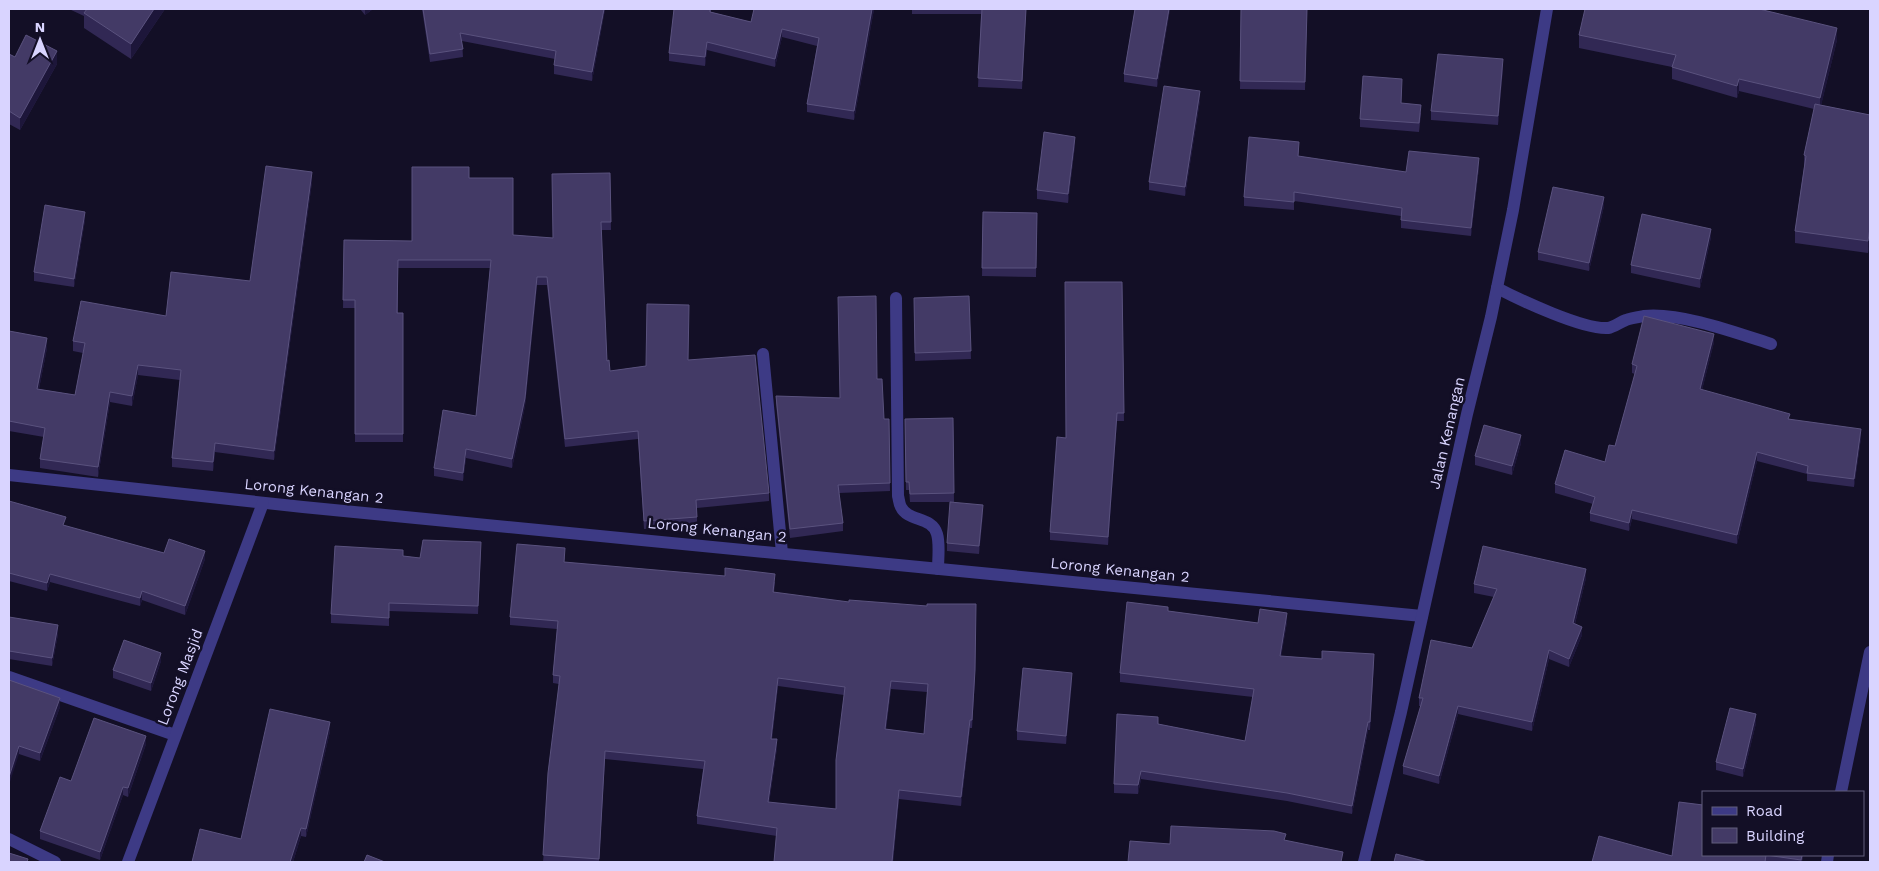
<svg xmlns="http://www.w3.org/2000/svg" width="1879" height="871" font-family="'Work Sans',sans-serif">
	<rect width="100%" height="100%" fill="#130f26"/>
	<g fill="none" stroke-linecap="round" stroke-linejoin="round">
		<g stroke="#3d3a85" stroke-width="12">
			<path d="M1497,288C1520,300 1584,330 1608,328C1614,327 1620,322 1626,320C1631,318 1638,317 1644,316C1680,312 1737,333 1771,344"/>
			<path d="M896,298L898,496C899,499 899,504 901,507C908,522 932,516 937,534C940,544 938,559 938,569"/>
			<path d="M763,354L782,553"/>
			<path d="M9,475L303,507L1422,616"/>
			<path d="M9,677L175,735"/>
			<path d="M1841,792L1870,652"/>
			<path d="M9,839L55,862"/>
			<path d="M128,862L263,503"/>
			<path d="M1364,862L1401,712L1467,414L1491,317L1513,210L1547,9"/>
			<path d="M1827,862L1828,855"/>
		</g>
	</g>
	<g fill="#312854" fill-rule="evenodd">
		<path d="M69,9H165L131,59L84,28V16Z"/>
		<path d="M360,9H373L365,15Z"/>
		<path d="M422,9H605L592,81L554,74V65L555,59L462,41L463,57L430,62Z"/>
		<path d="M711,9V12L751,22L874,9L854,120L807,112V104L817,46L782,37L775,67L707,50L705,66L669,61V53Z"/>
		<path d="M912,9H1026L1022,89L978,87L981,14H912Z"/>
		<path d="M1135,9H1170L1157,87L1124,82V74Z"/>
		<path d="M1241,9H1307L1305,90L1240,89Z"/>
		<path d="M1579,35L1837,40L1821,105L1870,115V240L1868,253L1795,243V231L1804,167V155L1814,109L1739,91L1737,98L1672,79V67L1579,48Z"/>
		<path d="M9,54L15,57L57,64L20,130L9,124Z"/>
		<path d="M1503,68L1498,125L1431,120V111Z"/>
		<path d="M1402,87L1401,103L1421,113L1419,132L1360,127V119Z"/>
		<path d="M1200,100L1185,196L1149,190V182Z"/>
		<path d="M1075,145L1068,203L1037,199V190Z"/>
		<path d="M1299,150L1298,156L1406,172L1479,167L1471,236L1401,228V216L1294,201V210L1244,206V197Z"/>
		<path d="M610,173L611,230H601L607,361L610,371L688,360L769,493V501L697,508V526L644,529L638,439L565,447L547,285H537L525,406L512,468L466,458L463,481L434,476V468L476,416L490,268H398V313H403V442H355V308H343L344,240L412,241L469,178L513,235L553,238Z"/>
		<path d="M312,182L274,460L215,452L213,471L172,467V458L180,380L138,375L132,406L110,402L98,477L40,468V459L44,437L9,431V331L47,348L39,389L75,395L83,353L73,351V341L166,316L250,281Z"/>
		<path d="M1604,206L1589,271L1538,260V252Z"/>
		<path d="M983,212L1037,213L1036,277L982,276Z"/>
		<path d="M85,220L74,287L34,281V272Z"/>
		<path d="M1711,237L1700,288L1631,273V265Z"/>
		<path d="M1122,282L1124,421H1117L1108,545L1050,540V532L1066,438Z"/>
		<path d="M969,296L971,359L915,361L914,298Z"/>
		<path d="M1714,342L1702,390L1790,419L1861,438L1854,487L1807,481V474L1757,461L1737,544L1632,519L1629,531L1590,521V513L1593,504L1555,493V484L1605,462L1615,446L1635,374L1632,373V364Z"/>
		<path d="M877,379L884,419H889L890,491L839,493L843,523V531L790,538L776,404V396L840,398Z"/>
		<path d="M953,418L954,502H910L909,490H906L905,419Z"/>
		<path d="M1521,443L1512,475L1475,465V456Z"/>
		<path d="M9,501L66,526L164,553L205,559L185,615L142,600L140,606L50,582L47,591L9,581Z"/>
		<path d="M983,513L979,554L947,551V543Z"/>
		<path d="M481,550L478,614L389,611V626L331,623V614L403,556L420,558Z"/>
		<path d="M565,557L564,562L775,582L774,592L975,678L972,728H970L961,806L899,799L893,862H774L777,836L697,824V816L703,769L605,759L599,862H543L559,684L553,683V675L557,629L510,625V617ZM778,686L844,695L836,809L769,803L777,748L772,739ZM891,689L927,692L924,734L886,729Z"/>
		<path d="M1586,578L1575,624L1582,635L1569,667L1549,659L1532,731L1458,714L1439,784L1403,774V766L1421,706H1419V698L1472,648L1494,597L1474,593V584Z"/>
		<path d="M1168,611L1258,623L1287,622L1281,656L1374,662L1370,730H1368L1352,814L1287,801L1141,779L1138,794L1114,793V784L1158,724L1245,741L1253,697L1120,682V673Z"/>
		<path d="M9,617L58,634L52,666L9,659Z"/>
		<path d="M161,661L151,691L113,678V670Z"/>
		<path d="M9,680L60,707L40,761L19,754Z"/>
		<path d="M1072,681L1066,744L1017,740V731Z"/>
		<path d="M1756,723L1743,777L1716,770V762Z"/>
		<path d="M330,731L306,837L301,836L293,862H192L241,839Z"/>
		<path d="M146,744L128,797L123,795L100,860L40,839V831L71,781Z"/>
		<path d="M1803,855L1802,862H1592L1672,856Z"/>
	</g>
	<g fill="#1d163a">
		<path d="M154,9H165L131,59V44Z"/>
		<path d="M365,9H373L365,15Z"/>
		<path d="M604,9H605L592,81V72Z"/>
		<path d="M872,9H874L854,120V111Z"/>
		<path d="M1169,9H1170L1157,87V79Z"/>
		<path d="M1837,28V40L1820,110V98Z"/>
		<path d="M782,29V37L775,67V59Z"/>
		<path d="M707,42V50L705,66V57Z"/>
		<path d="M57,51V64L20,130V118Z"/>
		<path d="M1503,59V68L1498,125V116Z"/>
		<path d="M1739,79V91L1737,98V86Z"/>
		<path d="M1200,91V100L1185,196V187Z"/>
		<path d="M1075,137V145L1068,203V194Z"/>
		<path d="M1479,158V167L1471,236V228Z"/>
		<path d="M312,172V182L274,460V451Z"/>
		<path d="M1604,197V206L1589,271V263Z"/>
		<path d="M85,212V220L74,287V279Z"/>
		<path d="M1870,228V240L1868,253V241Z"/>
		<path d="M1711,229V237L1700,288V279Z"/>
		<path d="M537,277V285L525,406L512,468V459Z"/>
		<path d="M1714,334V342L1700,398V389Z"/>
		<path d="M47,338V348L37,399V389Z"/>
		<path d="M138,365V375L132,406V396Z"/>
		<path d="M110,392V402L98,477V467Z"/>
		<path d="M1117,413V421L1108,545V537Z"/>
		<path d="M1861,429V438L1854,487V479Z"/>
		<path d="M1521,435V443L1512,475V466Z"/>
		<path d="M215,443V452L213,471V462Z"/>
		<path d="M466,449V458L463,481V473Z"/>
		<path d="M1757,452V461L1737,544V535Z"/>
		<path d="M983,505V513L979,554V546Z"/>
		<path d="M1632,510V519L1629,531V523Z"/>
		<path d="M205,551V559L185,615V606Z"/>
		<path d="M1586,569V578L1573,631V623Z"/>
		<path d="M50,574V582L47,591V583Z"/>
		<path d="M142,591V600L140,606V598Z"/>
		<path d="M976,613L975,678L972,728V720Z"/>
		<path d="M1287,613V622L1280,664V656Z"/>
		<path d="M58,625V634L52,666V658Z"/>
		<path d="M1582,627V635L1569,667V659Z"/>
		<path d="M1549,650V659L1532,731V722Z"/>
		<path d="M161,653V661L151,691V683Z"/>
		<path d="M1374,654V662L1370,730V722Z"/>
		<path d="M1072,673V681L1066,744V736Z"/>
		<path d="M778,678V686L771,747V739Z"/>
		<path d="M891,681V689L885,737V729Z"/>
		<path d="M60,698V707L40,761V753Z"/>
		<path d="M1458,706V714L1439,784V776Z"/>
		<path d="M1756,714V723L1743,777V769Z"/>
		<path d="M970,720V728L961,806V797Z"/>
		<path d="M330,722V731L306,837V829Z"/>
		<path d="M1368,722V730L1352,814V806Z"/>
		<path d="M146,736V744L128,797V788Z"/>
		<path d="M777,739V748L768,811V802Z"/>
		<path d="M19,746V754L9,785V777Z"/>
		<path d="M605,751V759L599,862V859Z"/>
		<path d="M1141,771V779L1138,794V785Z"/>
		<path d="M123,787V795L100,860V852Z"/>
		<path d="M899,790V799L893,862H892Z"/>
		<path d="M301,828V836L293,862H290Z"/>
	</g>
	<g fill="#433a66" stroke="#5a527e" fill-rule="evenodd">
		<path d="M87,9H154L131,44L84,13Z"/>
		<path d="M423,9H604L592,72L554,65L556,51L460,33L463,49L430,54Z"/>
		<path d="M674,9H710V12L751,22L754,9H872L854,111L807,104L819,38L782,29L775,59L707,42L705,57L669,53Z"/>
		<path d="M982,9H1026L1022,81L978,78Z"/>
		<path d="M1135,9H1169L1157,79L1124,74Z"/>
		<path d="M1241,9H1307L1305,82L1240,81Z"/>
		<path d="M1585,9H1759L1837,28L1820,98L1739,79L1737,86L1672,67L1676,55L1579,35Z"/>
		<path d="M26,35L57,51L20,118L9,111V54L15,57Z"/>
		<path d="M1438,54L1503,59L1498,116L1431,111Z"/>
		<path d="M1363,76L1402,79L1401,103L1421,105L1419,123L1360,119Z"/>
		<path d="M1164,86L1200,91L1185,187L1149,182Z"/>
		<path d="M1815,104L1870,115V228L1868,241L1795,231L1806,156L1804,155Z"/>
		<path d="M1044,132L1075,137L1068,194L1037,190Z"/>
		<path d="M1249,137L1299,142L1298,156L1406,172L1409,151L1479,158L1471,228L1401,220L1402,208L1294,192V202L1244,197Z"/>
		<path d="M266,166L312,172L274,451L215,443L213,462L172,458L181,370L138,365L132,396L110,392L98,467L40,459L45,428L9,421V331L47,338L37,389L75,395L85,343L73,341L81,301L166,316L171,272L250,281Z"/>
		<path d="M412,167H469V178H513V235L553,238L552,174L610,173L611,222H601L607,361L609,360L610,371L646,366L647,304L689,305L688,360L755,355L769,493L696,500L697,517L644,521L638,431L565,439L547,277H537L525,398L512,459L466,449L463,473L434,468L443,410L476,416L491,260H398L397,313H403V434H355V300H343L344,240L412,241Z"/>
		<path d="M1553,187L1604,197L1589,263L1538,252Z"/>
		<path d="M45,205L85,212L74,279L34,272Z"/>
		<path d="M983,212L1037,213L1036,268H982Z"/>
		<path d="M1642,214L1711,229L1700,279L1631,265Z"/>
		<path d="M1065,282H1122L1124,413H1117L1108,537L1050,532L1057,437L1066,438Z"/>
		<path d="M876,296L877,379H882L884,419H889L890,483L838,485L843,523L790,529L776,396L840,398L838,297Z"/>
		<path d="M969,296L971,351L915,353L914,298Z"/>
		<path d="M1644,316L1714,334L1700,389L1790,414L1788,419L1861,429L1854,479L1807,473L1808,466L1757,452L1737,535L1632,510L1629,523L1590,513L1595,497L1555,484L1565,450L1605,462L1609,445L1615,446L1637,366L1632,364Z"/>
		<path d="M953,418L954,493L910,494L909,482H906L905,419Z"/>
		<path d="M1484,425L1521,435L1512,466L1475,456Z"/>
		<path d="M9,501L66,517L63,525L164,553L169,539L205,551L185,606L142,591L140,598L50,574L47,583L9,573Z"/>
		<path d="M950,502L983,505L979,546L947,543Z"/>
		<path d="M423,540L481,542L478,606L389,603V618L331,614L335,546L403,550V556L420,558Z"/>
		<path d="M517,544L565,548L564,562L725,576V568L775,574L773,592L849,602V600L927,606V604H976L975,670L972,720H970L961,797L899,790L892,862H774L777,828L697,816L705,761L605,751L599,859L543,855L548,773L560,676L553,675L558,621L510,617ZM778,678L845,687L836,760V809L768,802L777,739H771ZM891,681L928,684L924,734L885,729Z"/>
		<path d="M1483,546L1586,569L1573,623L1582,627L1569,659L1549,650L1532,722L1458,706L1439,776L1403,766L1423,698H1419L1431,640L1472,648L1497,589L1474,584Z"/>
		<path d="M1127,602L1168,607V611L1258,623L1260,609L1287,613L1280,656L1322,659V651L1374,654L1370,722H1368L1352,806L1287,793L1141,771L1138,785L1114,784L1117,714L1158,717V724L1245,741L1254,689L1120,673Z"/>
		<path d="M9,617L58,625L52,658L9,651Z"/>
		<path d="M124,640L161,653L151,683L113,670Z"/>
		<path d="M1023,668L1072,673L1066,736L1017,731Z"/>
		<path d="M9,680L60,698L40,753L19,746L9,777Z"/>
		<path d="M1730,708L1756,714L1743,769L1716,762Z"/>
		<path d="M270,709L330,722L306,829L301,828L290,862H192L200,829L241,839Z"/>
		<path d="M94,718L146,736L128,788L123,787L100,852L40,831L60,777L71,781Z"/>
		<path d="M1679,802L1703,805V855H1802L1801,860L1766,855L1765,862H1592L1599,836L1672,856Z"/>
		<path d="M1171,826L1274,831L1286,834L1284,840L1343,852L1341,862H1128L1130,841L1170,844Z"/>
		<path d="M9,853L28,859L27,862H9Z"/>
		<path d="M1396,854L1428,862H1394Z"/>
		<path d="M367,855L385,862H364Z"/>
	</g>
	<g text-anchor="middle" stroke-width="5" stroke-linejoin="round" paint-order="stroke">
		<g font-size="15" fill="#d9d4ff" stroke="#130f26">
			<text transform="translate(1447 433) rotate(-77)" y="5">Jalan Kenangan</text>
			<text transform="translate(314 491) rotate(6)" y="5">Lorong Kenangan 2</text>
			<text transform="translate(717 530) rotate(6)" y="5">Lorong Kenangan 2</text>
			<text transform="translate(1120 570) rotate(6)" y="5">Lorong Kenangan 2</text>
			<text transform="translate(180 677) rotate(-69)" y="5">Lorong Masjid</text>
		</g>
	</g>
	<rect width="1879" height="871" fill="none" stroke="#d9d4ff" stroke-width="20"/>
	<rect x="1702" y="791" width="162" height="65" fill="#130f26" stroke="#625e7d"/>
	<rect x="1712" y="807" width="25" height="8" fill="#3d3a85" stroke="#625e7d"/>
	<text x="1746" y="816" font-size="15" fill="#d9d4ff">Road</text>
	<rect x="1712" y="828" width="25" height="15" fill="#433a66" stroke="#625e7d"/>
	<text x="1746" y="841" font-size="15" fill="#d9d4ff">Building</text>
	<g transform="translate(40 40)" stroke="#130f26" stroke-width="4" paint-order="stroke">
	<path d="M0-4L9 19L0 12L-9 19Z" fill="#d9d4ff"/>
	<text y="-8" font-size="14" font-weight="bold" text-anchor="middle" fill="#d9d4ff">N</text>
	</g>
</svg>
